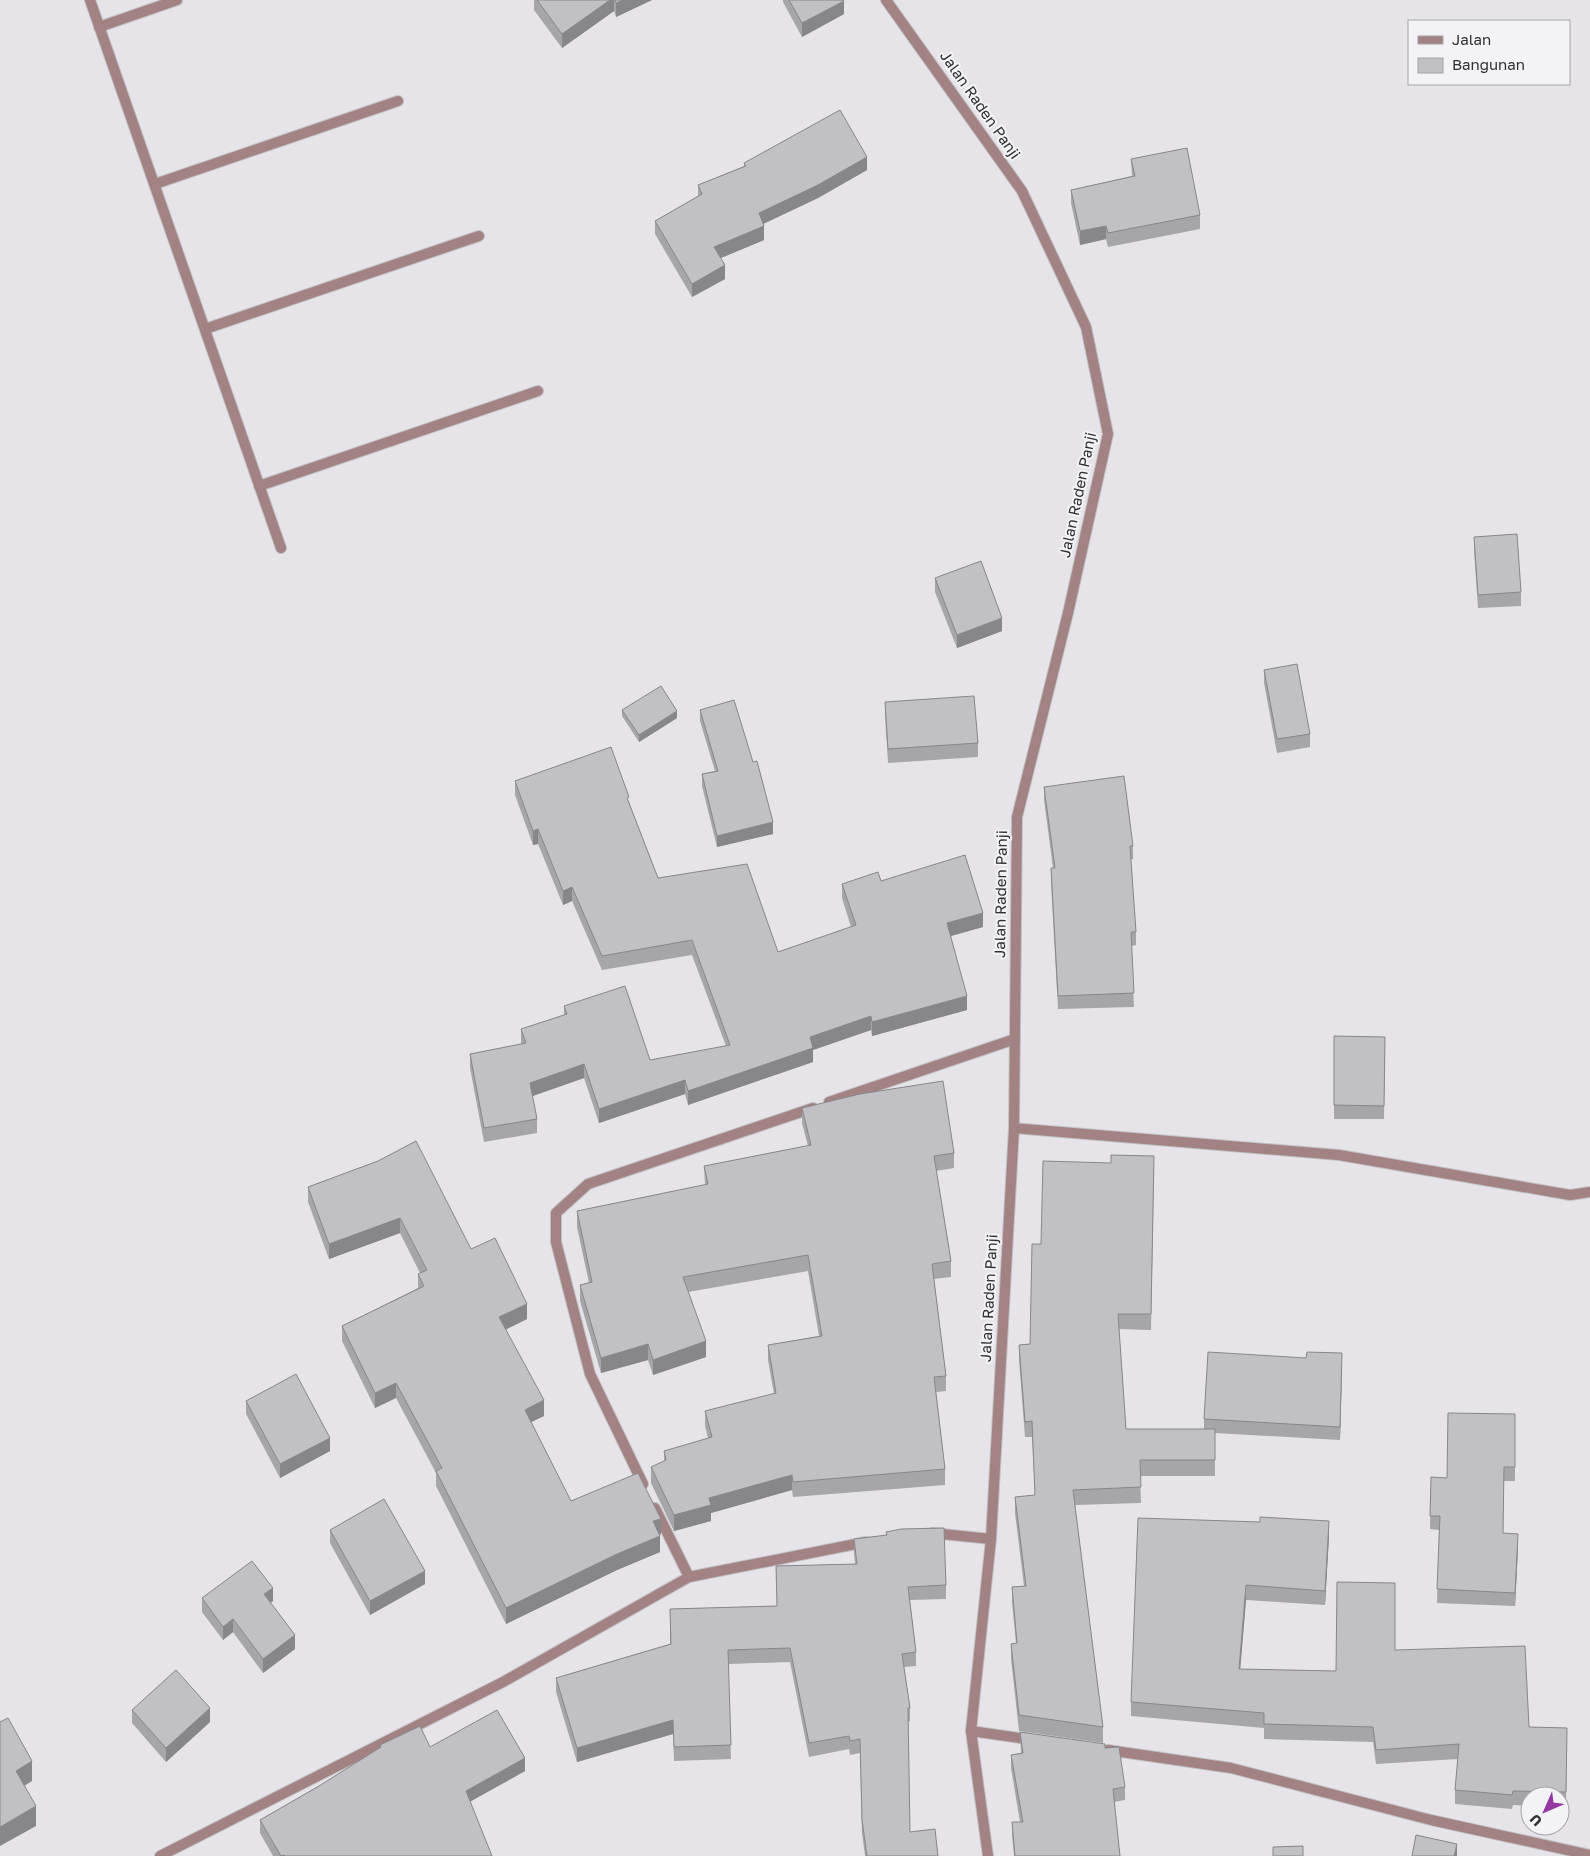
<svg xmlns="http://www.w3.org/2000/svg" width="1590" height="1856" font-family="'Golos Text',sans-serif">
	<rect width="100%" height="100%" fill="#e6e4e9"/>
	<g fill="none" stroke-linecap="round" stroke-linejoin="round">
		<defs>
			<path id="service" d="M1014,1128L1339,1155L1570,1195L1590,1192"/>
			<g id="minor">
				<path d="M90,0L281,548"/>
				<path d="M886,0L1022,191L1086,327L1108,434L1068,613L1017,817L1014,1128L991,1539L971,1731L988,1856"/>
				<path d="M99,27L177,0"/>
				<path d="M155,184L398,101"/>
				<path d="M205,329L479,236"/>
				<path d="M259,486L538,391"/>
				<path d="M829,1102L1015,1039"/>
				<path d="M643,1484L590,1374L556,1242V1213L588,1184L813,1108"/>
				<path d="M655,1508L689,1577"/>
				<path d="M932,1533L991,1539"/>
				<path d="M971,1731L1034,1740"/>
				<path d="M1108,1750L1231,1768L1431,1820L1590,1855"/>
				<path d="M160,1856L503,1682L689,1577L866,1542"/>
			</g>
		</defs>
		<use href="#service" stroke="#c2c0c4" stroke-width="12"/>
		<use href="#minor" stroke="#c2c0c4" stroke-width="12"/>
		<use href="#service" stroke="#a28283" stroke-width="10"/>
		<use href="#minor" stroke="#a28283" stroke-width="10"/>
	</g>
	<g fill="#a6a5a9">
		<path d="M534,0H652L616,17L614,11L562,48L534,10Z"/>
		<path d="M783,0H843L844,14L802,37L783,2Z"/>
		<path d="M1131,159L1200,215V229L1108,247L1106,239L1080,245L1071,203V190L1132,176Z"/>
		<path d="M744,163L867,170L818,198L763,224L764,240L720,258L725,279L692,297L655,234V221L698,196V185L744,166Z"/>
		<path d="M1474,537L1521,592V606L1478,608L1474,550Z"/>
		<path d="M935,578L1002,631L957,648L935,592Z"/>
		<path d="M1264,670L1310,734V747L1277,753L1264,683Z"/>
		<path d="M885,702L978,743V757L888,763L885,716Z"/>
		<path d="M622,710L677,718L639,742L622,716Z"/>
		<path d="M700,710L773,834L717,847L702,786V774L715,771L700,721Z"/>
		<path d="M515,781L629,802L658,878L778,952L851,927L842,898V884L881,881L983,927L951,936L967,1010L872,1036L871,1030L813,1050V1062L688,1105L685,1094L599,1123L584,1078L532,1096L537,1119V1133L484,1142L470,1068V1054L521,1044V1029L564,1015V1006L650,1060L726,1046L692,955L602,970L572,901L563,905L538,844L533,845L515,795Z"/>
		<path d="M1044,787L1133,846V859H1131L1136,932V945L1131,946L1134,1007L1058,1009L1051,882V868H1053L1044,800Z"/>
		<path d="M1334,1036L1385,1037L1384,1119H1334Z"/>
		<path d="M802,1108L954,1153V1168L936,1171L951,1261V1277L934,1279L946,1376V1391L936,1392L945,1469V1485L793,1497L792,1490L711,1513V1521L674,1531L651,1483V1467L664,1462V1451L708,1438L705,1426V1411L774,1394L768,1360V1345L819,1336L808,1271L688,1292L706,1357L653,1375L648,1360L601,1373L580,1301V1285L589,1283L577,1227V1211L705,1185L704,1166L808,1146L802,1123Z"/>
		<path d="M378,1161L471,1249L527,1319L506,1329L544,1416L531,1422L571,1501L661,1534L659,1535L660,1552L617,1570L506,1624L436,1486V1473L396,1398L375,1408L342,1341V1326L418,1288V1274L420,1273L400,1233L329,1259L308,1202V1187Z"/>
		<path d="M1154,1171L1151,1330L1119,1329L1126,1429H1204V1419L1342,1367L1340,1440L1215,1433V1476H1140L1141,1503L1075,1505L1103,1727V1743L1019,1731L1011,1659V1644L1016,1643L1012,1602V1587L1024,1586L1015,1513V1497L1035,1495L1032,1437H1025L1019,1360V1345L1030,1344L1041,1244Z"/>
		<path d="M246,1401L330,1451L280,1478L246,1414Z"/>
		<path d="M1515,1414V1481H1504L1503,1533L1518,1548L1515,1606L1437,1603L1439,1530L1430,1529L1431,1477L1447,1478Z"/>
		<path d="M1260,1522L1329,1536L1325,1605L1246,1600L1240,1669L1336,1671L1395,1650L1529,1727L1567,1728L1566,1806H1560V1796H1530V1806L1513,1805L1512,1809L1455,1804V1790L1458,1759L1376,1764L1373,1742L1264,1739V1728L1131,1716V1702Z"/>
		<path d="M330,1530L425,1584L370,1615L330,1543Z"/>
		<path d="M886,1532L946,1585V1599L910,1600L916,1652V1666L904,1667L910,1708V1721L908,1722L910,1832L938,1856H865L862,1833L860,1753L850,1755L849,1749L809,1757L790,1662L728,1664L731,1759L674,1761L673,1734L577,1762L556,1692V1678L670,1644V1609L777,1606L776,1566L855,1564L854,1553V1539L886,1535Z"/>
		<path d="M202,1598L273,1601L270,1603L295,1649L263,1673L233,1632L223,1640L202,1612Z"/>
		<path d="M132,1710L210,1722L166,1762L132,1723Z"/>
		<path d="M1020,1732L1105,1748L1125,1787V1800L1114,1802L1120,1856H1014L1012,1835V1822H1020L1011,1768V1755L1021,1753Z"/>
		<path d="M380,1745L430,1747L525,1771L470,1801L492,1856H273L260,1833V1820L319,1786L380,1748Z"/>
	</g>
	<g fill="#878689">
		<path d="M610,0H614V11L562,48V34Z"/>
		<path d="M623,0H652L616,17V3Z"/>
		<path d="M844,1V14L802,37V23Z"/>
		<path d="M867,157V170L818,198L759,226V213Z"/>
		<path d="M764,226V240L714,261V247Z"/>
		<path d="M1106,226V239L1080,245V231Z"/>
		<path d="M725,265V279L692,297V284Z"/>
		<path d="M1002,618V631L957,648V635Z"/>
		<path d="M677,711V718L639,742V735Z"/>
		<path d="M773,822V834L717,847V836Z"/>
		<path d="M538,829V844L533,845V831Z"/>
		<path d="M572,887V901L563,905V891Z"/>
		<path d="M983,913V927L947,937V923Z"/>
		<path d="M967,996V1010L872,1036V1022Z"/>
		<path d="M871,1016V1030L813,1050V1062L688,1105V1091L810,1037Z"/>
		<path d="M584,1064V1078L530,1097V1083Z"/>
		<path d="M685,1080V1094L599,1123V1109Z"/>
		<path d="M400,1218V1233L329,1259V1244Z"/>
		<path d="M527,1304V1319L499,1333V1317Z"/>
		<path d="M706,1341V1357L653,1375V1360Z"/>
		<path d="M648,1344V1360L601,1373V1358Z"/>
		<path d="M1342,1353V1367L1340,1440V1427Z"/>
		<path d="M396,1383V1398L375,1408V1393Z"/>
		<path d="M544,1400V1416L525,1425V1410Z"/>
		<path d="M330,1438V1451L280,1478V1464Z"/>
		<path d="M792,1475V1490L711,1513V1521L674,1531V1515L709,1498Z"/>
		<path d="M661,1519V1534L653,1536V1521Z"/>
		<path d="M1329,1521V1536L1325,1605V1591Z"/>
		<path d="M1518,1534V1548L1515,1606V1593Z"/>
		<path d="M660,1536V1552L617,1570L506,1624V1608L617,1554Z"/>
		<path d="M425,1571V1584L370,1615V1601Z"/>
		<path d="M1246,1585V1600L1239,1684V1669Z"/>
		<path d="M273,1588V1601L264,1608V1594Z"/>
		<path d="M233,1619V1632L223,1640V1627Z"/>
		<path d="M295,1635V1649L263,1673V1659Z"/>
		<path d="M210,1708V1722L166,1762V1748Z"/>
		<path d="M673,1720V1734L577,1762V1748Z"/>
		<path d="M525,1758V1771L466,1804V1791Z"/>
		<path d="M32,1761V1781L16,1791V1771Z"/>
		<path d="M36,1806V1826L0,1846V1827Z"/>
		<path d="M1457,1844V1856H1454Z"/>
	</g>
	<g fill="#c1c0c4" stroke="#878689">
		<path d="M537,0H610L562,34Z"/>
		<path d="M615,0H623L616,3Z"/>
		<path d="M789,0H843L844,1L802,23Z"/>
		<path d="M840,110L867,157L818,185L759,213L764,226L714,247L725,265L692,284L655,221L702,194L698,185L746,166L744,163Z"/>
		<path d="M1187,148L1200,215L1108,233L1106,226L1080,231L1071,190L1135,176L1131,159Z"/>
		<path d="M1517,534L1521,592L1478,595L1474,537Z"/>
		<path d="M981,561L1002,618L957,635L935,578Z"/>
		<path d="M1297,664L1310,734L1277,739L1264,670Z"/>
		<path d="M661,686L677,711L639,735L622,710Z"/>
		<path d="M974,696L978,743L888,749L885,702Z"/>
		<path d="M734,700L753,762L757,761L773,822L717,836L702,774L718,771L700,710Z"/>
		<path d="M611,747L629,797L627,798L658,878L747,864L778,952L856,925L842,884L878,872L881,881L965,855L983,913L947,923L967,996L872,1022L871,1016L810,1037L813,1048L688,1091L685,1080L599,1109L584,1064L530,1083L537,1119L484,1128L470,1054L526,1043L521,1029L567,1014L564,1006L625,986L650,1060L730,1045L692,940L602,956L572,887L563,891L538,829L533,831L515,781Z"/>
		<path d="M1124,776L1133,846H1130L1136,932H1131L1134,993L1058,996L1051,868H1055L1044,787Z"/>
		<path d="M1334,1036L1385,1037L1384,1106L1334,1105Z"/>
		<path d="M943,1081L954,1153L934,1156L951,1261L932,1264L946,1376L934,1377L945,1469L793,1482L792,1475L709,1498L711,1505L674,1515L651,1467L666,1460L664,1451L712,1437L705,1411L776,1393L768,1345L822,1336L808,1255L683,1277L706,1341L653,1360L648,1344L601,1358L580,1285L592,1282L577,1211L708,1184L704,1166L811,1145L802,1108L860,1094Z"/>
		<path d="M416,1141L471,1249L495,1238L527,1304L499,1317L544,1400L525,1410L571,1501L638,1473L661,1519L653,1521L660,1536L617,1554L506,1608L436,1471L442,1468L396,1383L375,1393L342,1326L424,1286L418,1274L427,1270L400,1218L329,1244L308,1187L378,1161Z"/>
		<path d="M1111,1155L1154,1156L1151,1314H1118L1126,1429H1215V1460H1140L1141,1487L1073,1490L1103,1727L1019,1715L1011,1644L1017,1643L1012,1587L1026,1586L1015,1497L1035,1495L1032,1421L1025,1422L1019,1345L1030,1344L1032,1244H1041L1043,1161L1111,1163Z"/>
		<path d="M1208,1352L1306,1358L1307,1352L1342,1353L1340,1427L1204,1419Z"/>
		<path d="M296,1374L330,1438L280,1464L246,1401Z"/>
		<path d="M1448,1413L1515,1414V1467H1504L1503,1533L1518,1534L1515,1593L1437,1589L1440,1516H1430L1431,1477L1447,1478Z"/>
		<path d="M384,1499L425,1571L370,1601L330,1530Z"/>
		<path d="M1260,1517L1329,1521L1325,1591L1246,1585L1239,1669L1336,1671L1337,1582L1395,1583V1650L1525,1646L1529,1727L1567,1728L1566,1792L1513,1791L1512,1795L1455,1790L1459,1744L1376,1750L1373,1727L1264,1724V1713L1131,1702L1138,1518L1260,1522Z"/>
		<path d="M944,1528L946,1585L908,1587L916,1652L902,1654L910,1708H908L910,1832L935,1829L938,1856H867L862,1820L860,1739L850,1741L849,1736L809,1743L790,1648L728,1650L731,1745L674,1747L673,1720L577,1748L556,1678L671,1644L670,1609L777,1606L776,1566L857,1564L854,1539L887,1535L886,1532L901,1529Z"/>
		<path d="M252,1561L273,1588L264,1594L295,1635L263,1659L233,1619L223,1627L202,1598Z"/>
		<path d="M176,1670L210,1708L166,1748L132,1710Z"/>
		<path d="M497,1710L525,1758L466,1791L492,1856H285L284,1855L281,1856L260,1820L319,1786L381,1747L380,1745L420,1726L430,1747Z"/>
		<path d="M8,1718L32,1761L16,1771L36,1806L0,1827V1722Z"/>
		<path d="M1020,1732L1105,1744V1748L1119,1747L1125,1787L1113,1789L1120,1856H1015L1012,1822H1023L1011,1755L1023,1753Z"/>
		<path d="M1416,1835L1457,1844L1454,1856H1412Z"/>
		<path d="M1303,1846V1856H1273V1847Z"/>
	</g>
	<g text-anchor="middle" stroke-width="4" stroke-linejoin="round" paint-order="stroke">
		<g font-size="15" fill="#303031" stroke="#f3f2f6">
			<text transform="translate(980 105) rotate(55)" y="5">Jalan Raden Panji</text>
			<text transform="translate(1078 495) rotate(-78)" y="5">Jalan Raden Panji</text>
			<text transform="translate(1001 894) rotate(-89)" y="5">Jalan Raden Panji</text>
			<text transform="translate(989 1298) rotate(-87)" y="5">Jalan Raden Panji</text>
		</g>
	</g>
	<rect x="1408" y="20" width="162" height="65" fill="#f3f2f6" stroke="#a5a4a7"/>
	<rect x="1418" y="36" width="25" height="8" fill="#a28283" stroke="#a5a4a7"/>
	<text x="1452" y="45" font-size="15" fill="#303031">Jalan</text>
	<rect x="1418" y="58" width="25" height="15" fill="#c1c0c4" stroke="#a5a4a7"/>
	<text x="1452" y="70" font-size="15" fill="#303031">Bangunan</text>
	<g transform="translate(1545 1811) rotate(225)"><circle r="24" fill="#f3f2f6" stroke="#a5a4a7"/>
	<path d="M0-4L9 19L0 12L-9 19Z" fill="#9437a1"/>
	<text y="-8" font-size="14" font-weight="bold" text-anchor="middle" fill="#303031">U</text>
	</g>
</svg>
